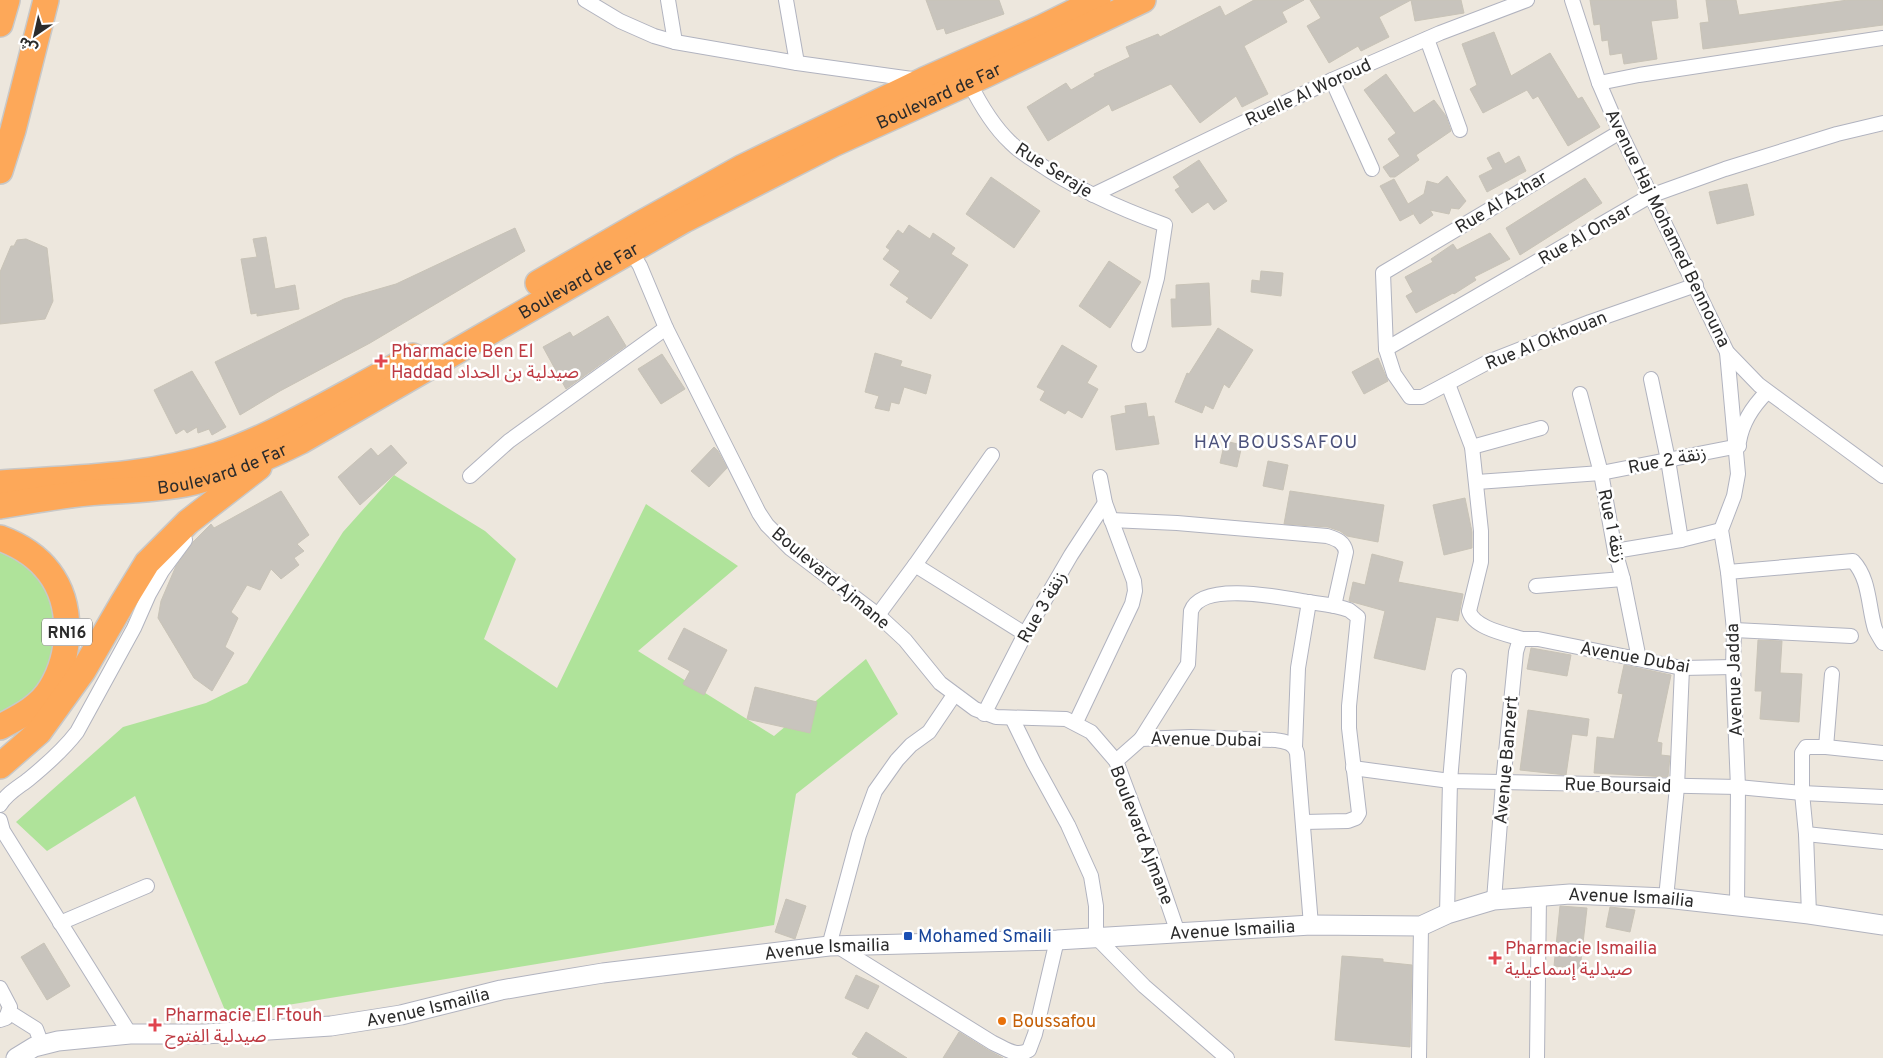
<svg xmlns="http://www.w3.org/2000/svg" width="1883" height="1058" font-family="Overpass,'Noto Sans Arabic',sans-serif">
	<rect width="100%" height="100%" fill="#ede7dd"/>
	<g fill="#afe39a">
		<path d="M394,475L485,531L516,559L484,639L557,688L646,504L738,566L638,651L774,736L866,659L898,714L796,794L774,925L227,1015L135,796L47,851L16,822L123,727L206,703L247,683L343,532Z"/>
		<path d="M0,549L33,565L59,618L47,673L28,700L0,715Z"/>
	</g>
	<g fill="#c8c4bd" stroke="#c8c3b7">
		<path d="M926,0H999L1004,14L946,34L944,28L937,30Z"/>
		<path d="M1254,0H1304L1282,12L1287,22L1244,46L1268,94L1242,107L1236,96L1200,123L1171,84L1112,111L1109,104L1048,141L1027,107L1066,83L1071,90L1095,76L1094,74L1130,57L1126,47L1158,34L1160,37L1220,6L1225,16Z"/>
		<path d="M1310,0H1461L1464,13L1415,21L1411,0L1379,17L1389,37L1361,51L1358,46L1329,63L1307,26L1321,18Z"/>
		<path d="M1590,0H1676L1678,18L1651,21L1657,59L1624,64L1622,53L1610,55L1608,40L1602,41L1600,24L1594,25Z"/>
		<path d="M1706,0H1736L1739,15L1848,0H1883V25L1703,49L1700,23L1709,22Z"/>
		<path d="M1494,32L1511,76L1550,53L1578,99L1582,97L1600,127L1568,146L1538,96L1533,99L1527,90L1483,113L1470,89L1477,85L1462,44Z"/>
		<path d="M1386,74L1414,113L1434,100L1446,116L1451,131L1416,155L1419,160L1395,177H1390L1383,167L1400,156L1388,139L1396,133L1364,90Z"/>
		<path d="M1499,152L1505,164L1519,156L1526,171L1487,192L1479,176L1493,169L1487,158Z"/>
		<path d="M1199,160L1227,201L1214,210L1208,202L1192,213L1175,190L1180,187L1173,177Z"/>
		<path d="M1447,176L1466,201L1459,209L1451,208L1449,214L1430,210L1433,215L1420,224L1411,210L1413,214L1400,221L1380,186L1394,179L1408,204L1424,194L1427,181L1438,184Z"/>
		<path d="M991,177L1040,211L1014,248L966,214Z"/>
		<path d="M1585,178L1602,203L1520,255L1506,228Z"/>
		<path d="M1747,184L1754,215L1717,224L1709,192Z"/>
		<path d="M909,225L930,239L933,233L955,248L951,254L968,265L931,319L906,302L909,298L890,285L900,271L883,259L890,250L886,247L898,230L903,234Z"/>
		<path d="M515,228L525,251L370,343L280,391L240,415L215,362L344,299L396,284Z"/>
		<path d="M1490,233L1510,259L1474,277L1476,280L1454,294L1453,293L1416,313L1406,296L1413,292L1405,277L1433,262L1431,259L1453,244L1457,250Z"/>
		<path d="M266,237L275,289L295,285L299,309L257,316V313L251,314L241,259L257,257L253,239Z"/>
		<path d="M26,239L47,248L53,301L45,319L0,324V272L11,246H14L17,240Z"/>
		<path d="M1109,261L1141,282L1110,328L1079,306Z"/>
		<path d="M1261,271L1283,273L1281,296L1251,292L1252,280L1260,281Z"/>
		<path d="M1209,283L1211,325L1172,327L1171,299H1176V285Z"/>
		<path d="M608,316L626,346L566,389L543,347L570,332L573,337Z"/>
		<path d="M1218,328L1253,350L1229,388L1224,384L1213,409L1205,405L1202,413L1175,402L1187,373L1189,374Z"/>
		<path d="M1062,345L1097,366L1087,383L1098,389L1082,418L1068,410L1065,414L1040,400L1045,391L1037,387Z"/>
		<path d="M875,353L902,361L900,366L931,375L926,394L904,387L899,404L891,402L889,411L875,408L879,396L865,392Z"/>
		<path d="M662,354L685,389L661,404L638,369Z"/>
		<path d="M1378,358L1388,381L1364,394L1352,372Z"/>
		<path d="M192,371L226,427L212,435L209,429L198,433L197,427L187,433L184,429L176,434L154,390Z"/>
		<path d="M1146,403L1148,417L1154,416L1159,444L1116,450L1111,416L1126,413L1125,406Z"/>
		<path d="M1225,441L1242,445L1237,467L1220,463Z"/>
		<path d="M391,445L407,463L360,505L338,477L371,448L378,456Z"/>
		<path d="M714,447L718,451L727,468L709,487L691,471Z"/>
		<path d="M1268,461L1288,465L1283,490L1263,486Z"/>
		<path d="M281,491L309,535L297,544L304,551L294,558L299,565L281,579L271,569L260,590L247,585L231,612L238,618L225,647L234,653L212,691L194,678L158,618L161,601L176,566L193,542L211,524L214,528Z"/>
		<path d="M1290,491L1384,505L1378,542L1347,536L1340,531L1328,527L1284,524Z"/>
		<path d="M1465,498L1472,532V548L1444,555L1433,505Z"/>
		<path d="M1372,554L1403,562L1398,582L1463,594L1458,621L1436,617L1425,670L1374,658L1385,611L1349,601L1353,582L1365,585Z"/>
		<path d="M684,628L727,650L704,695L683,684L690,671L668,659Z"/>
		<path d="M1758,640L1782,641L1780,673L1802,674L1799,722L1760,719L1762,691H1755Z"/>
		<path d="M1531,648L1571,655L1567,676L1527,669Z"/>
		<path d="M1624,665L1671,675L1657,742L1662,743L1661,755L1670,756L1668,777L1594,773L1597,737L1614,739L1623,694L1618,693Z"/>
		<path d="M755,687L817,702L810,733L747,719Z"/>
		<path d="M1528,710L1589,719L1587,736L1572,734L1566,775L1520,770Z"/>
		<path d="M786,899L806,906L795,939L775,932Z"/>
		<path d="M1560,906L1587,908L1580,969L1554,966Z"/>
		<path d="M1610,907L1635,910L1630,932L1606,927Z"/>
		<path d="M44,943L70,986L47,1000L21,957Z"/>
		<path d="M1342,956L1383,959V962L1412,965L1410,1047L1335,1040Z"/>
		<path d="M856,975L879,986L868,1009L845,998Z"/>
		<path d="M866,1032L907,1058H859L852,1054Z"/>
		<path d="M959,1032L988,1050L1003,1058H943Z"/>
	</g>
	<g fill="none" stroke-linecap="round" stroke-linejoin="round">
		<defs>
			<g id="street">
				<path d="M585,0L620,21L654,36L675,42L797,63L919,80"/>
				<path d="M668,0L675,42"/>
				<path d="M786,0L797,63"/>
				<path d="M1572,0L1599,83L1620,132L1727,352L1759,385L1883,476"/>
				<path d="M1427,39L1460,130"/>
				<path d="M1332,80L1372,169"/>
				<path d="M969,82C980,104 992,125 1010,142C1018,150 1028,157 1038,163C1077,190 1121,209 1165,225L1157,278L1139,345"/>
				<path d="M1599,83L1639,75L1883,38"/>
				<path d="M1620,132L1383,273L1386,349L1394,374L1410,397H1422L1488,362L1590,322L1696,285"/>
				<path d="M1093,195L1332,80L1440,33L1527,0"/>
				<path d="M631,251L640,266L666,328L759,513L767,525L791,549L878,615L905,640L940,683L975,709L996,717L1066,719L1091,732L1116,761L1151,854L1178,933"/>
				<path d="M1386,349L1650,196L1725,169L1837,134L1883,123"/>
				<path d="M1727,352L1738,474L1734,496L1721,530L1728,572L1734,630L1733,667L1738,787L1737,906"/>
				<path d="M1651,379L1668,460L1681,540"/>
				<path d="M1448,384L1472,447L1481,531V562L1469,611C1474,628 1506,634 1522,639"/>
				<path d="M1580,394L1601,473L1615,551L1623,579L1639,659"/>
				<path d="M1739,442C1742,423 1753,406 1767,392"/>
				<path d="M1472,447L1541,428"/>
				<path d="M470,476L509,441L666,328"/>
				<path d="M1477,482L1601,473L1739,446"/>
				<path d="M1111,520L1177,523L1327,536C1336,539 1344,541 1346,552L1334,606"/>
				<path d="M1615,551L1681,540L1721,530"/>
				<path d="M915,565L1025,634"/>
				<path d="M1728,572L1853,561C1870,579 1868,606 1875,629C1877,633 1880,638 1883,643"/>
				<path d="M1536,586L1623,579"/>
				<path d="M878,615L915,565L992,455"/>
				<path d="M1734,630L1851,636"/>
				<path d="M984,714L1025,634L1071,555L1105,503"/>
				<path d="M1012,718L1034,763L1068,825L1091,876L1096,906V937L1144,986L1227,1058"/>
				<path d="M1076,722L1132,604L1135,591L1134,581L1105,503L1100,477"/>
				<path d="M1141,739L1188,664L1191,611C1202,580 1284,598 1308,602C1322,604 1336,605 1349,610L1358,617L1349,706V728L1359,813L1356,818L1348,821L1304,822"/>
				<path d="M1295,747L1298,668L1309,602"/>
				<path d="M1826,747L1883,753"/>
				<path d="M1116,761L1141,739L1191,737L1275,740C1285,742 1294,742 1297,753L1311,925"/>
				<path d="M1353,768L1450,781L1738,787L1802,793L1883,797"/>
				<path d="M0,805C7,793 19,787 29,779C46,765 64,749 77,732L134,628L149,594L162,571L185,540"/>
				<path d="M0,820L3,831L130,1034"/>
				<path d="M1806,834L1883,842"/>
				<path d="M1666,898L1677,787L1682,668"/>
				<path d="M1494,900L1503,783L1516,652L1519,642L1522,639H1538L1682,668L1733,667"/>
				<path d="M1447,914L1450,781L1459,676"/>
				<path d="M1809,914L1806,834L1802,793V753L1806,747H1826L1832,674"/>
				<path d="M60,923L147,886"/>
				<path d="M829,946L859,835L875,791L897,760L911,745L929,732L954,695"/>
				<path d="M837,946L993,1043C1005,1048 1016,1058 1029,1050L1035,1034L1057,940"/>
				<path d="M0,988L10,1007L6,1018L0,1020"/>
				<path d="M9,1012L36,1029L42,1045"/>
				<path d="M1419,1058L1421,926"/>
				<path d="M1537,1058L1539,896"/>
			</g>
			<g id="secondary">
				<path id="s1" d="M16,1058L34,1047L58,1041L130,1034H205L331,1026L401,1015L501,990L548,982L603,973L829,946L1057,940L1311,925L1421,926L1447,914L1494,900L1570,894L1666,898L1809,914L1883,925"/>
			</g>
			<g id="highway">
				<path d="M0,24L7,0"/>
				<path d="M0,171L13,130L46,0"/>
				<path d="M538,283L640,224L743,167L924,80L1041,28L1098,0"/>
				<path d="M0,483C72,478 148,477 217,455C256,442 291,423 327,404C356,388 385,373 413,356"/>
				<path id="s2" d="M0,506C29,501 58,496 87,493C123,490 159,490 194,482C231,473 267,458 301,441L684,220L833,144L985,75L1143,0"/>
				<path d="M0,538C19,545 37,556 49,572C74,605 71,655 51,688C40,707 19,717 0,727"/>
				<path d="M0,766L39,732L83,671L122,604L147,563L188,522L259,467"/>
			</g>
		</defs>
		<use href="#street" stroke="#b1b3bf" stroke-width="16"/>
		<use href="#secondary" stroke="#b1b3bf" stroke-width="21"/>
		<use href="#highway" stroke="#c8c8c8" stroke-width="28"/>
		<use href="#street" stroke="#fff" stroke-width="14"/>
		<use href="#secondary" stroke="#fff" stroke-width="19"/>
		<use href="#highway" stroke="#fda859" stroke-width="25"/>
	</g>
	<g fill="#e0444e" stroke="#fff" stroke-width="2">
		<path d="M378.5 353.5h5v5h5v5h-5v5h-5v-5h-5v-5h5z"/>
		<path d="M1492.5 950.5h5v5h5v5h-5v5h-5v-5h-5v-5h5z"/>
		<path d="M152.5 1017.5h5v5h5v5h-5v5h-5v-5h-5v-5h5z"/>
	</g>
	<rect fill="#1a4fb4" stroke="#fff" stroke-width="2" x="903" y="931" width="10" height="10" rx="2.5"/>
	<circle fill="#e8710a" stroke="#fff" stroke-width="2" cx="1002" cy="1021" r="5"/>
	<g text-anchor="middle" stroke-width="5" stroke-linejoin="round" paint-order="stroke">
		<rect fill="#fff" stroke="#6b6b6b" stroke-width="1" x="42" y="618.5" width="50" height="27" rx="4"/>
		<g font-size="16" font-weight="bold" fill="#2b2b2b">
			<text x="67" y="638">RN16</text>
		</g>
		<g font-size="18" fill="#2b2b2b" stroke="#fff">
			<text transform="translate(1308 92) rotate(-25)" y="6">Ruelle Al Woroud</text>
			<text dy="6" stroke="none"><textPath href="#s2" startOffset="1036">Boulevard de Far</textPath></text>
			<text transform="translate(1054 170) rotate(32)" y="6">Rue Seraje</text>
			<text transform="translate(1501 202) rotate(-31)" y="6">Rue Al Azhar</text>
			<text transform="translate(1668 228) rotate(64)" y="6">Avenue Haj Mohamed Bennouna</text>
			<text transform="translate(1585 234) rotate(-30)" y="6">Rue Al Onsar</text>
			<text dy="6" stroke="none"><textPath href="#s2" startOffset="631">Boulevard de Far</textPath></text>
			<text transform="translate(1546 340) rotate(-22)" y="6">Rue Al Okhouan</text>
			<text transform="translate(1667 460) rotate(-11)" y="6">Rue 2 زنقة</text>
			<text dy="6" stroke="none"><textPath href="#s2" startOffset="226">Boulevard de Far</textPath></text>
			<text transform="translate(1612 526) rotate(78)" y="6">Rue 1 زنقة</text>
			<text transform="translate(831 578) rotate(40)" y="6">Boulevard Ajmane</text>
			<text transform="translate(1042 607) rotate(-60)" y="6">Rue 3 زنقة</text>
			<text transform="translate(1635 657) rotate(10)" y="6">Avenue Dubai</text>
			<text transform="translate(1734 680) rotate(-92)" y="6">Avenue Jadda</text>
			<text transform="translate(1206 739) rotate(1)" y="6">Avenue Dubai</text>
			<text transform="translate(1506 760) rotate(-85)" y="6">Avenue Banzert</text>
			<text transform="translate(1618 785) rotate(1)" y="6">Rue Boursaid</text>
			<text transform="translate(1142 835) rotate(69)" y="6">Boulevard Ajmane</text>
			<text dy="6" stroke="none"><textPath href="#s1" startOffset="1632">Avenue Ismailia</textPath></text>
			<text dy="6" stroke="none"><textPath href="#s1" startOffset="1228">Avenue Ismailia</textPath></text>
			<text dy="6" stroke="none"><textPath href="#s1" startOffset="822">Avenue Ismailia</textPath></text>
			<text dy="6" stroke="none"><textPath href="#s1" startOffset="418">Avenue Ismailia</textPath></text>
		</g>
		<g font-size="18" fill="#be3a42" stroke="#fff" text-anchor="start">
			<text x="391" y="357">Pharmacie Ben El<tspan x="391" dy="21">Haddad صيدلية بن الحداد</tspan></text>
			<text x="1505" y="954">Pharmacie Ismailia<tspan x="1505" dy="21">صيدلية إسماعيلية</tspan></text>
			<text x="165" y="1021">Pharmacie El Ftouh<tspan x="165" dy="21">صيدلية الفتوح</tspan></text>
		</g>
		<g font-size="18" fill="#164399" stroke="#fff" text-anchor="start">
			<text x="918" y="942">Mohamed Smaili</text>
		</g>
		<g font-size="18" fill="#c56008" stroke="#fff" text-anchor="start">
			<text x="1012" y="1027">Boussafou</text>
		</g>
		<g font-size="19" letter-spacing="1" fill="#4c527c" stroke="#fff">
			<text x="1276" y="448">HAY BOUSSAFOU</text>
		</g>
	</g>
	<g transform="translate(35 35) rotate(214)" stroke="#ffffff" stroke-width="4" paint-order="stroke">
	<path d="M0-4L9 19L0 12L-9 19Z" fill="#2b2b2b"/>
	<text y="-8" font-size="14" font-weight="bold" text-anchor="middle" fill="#2b2b2b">ش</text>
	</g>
</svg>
